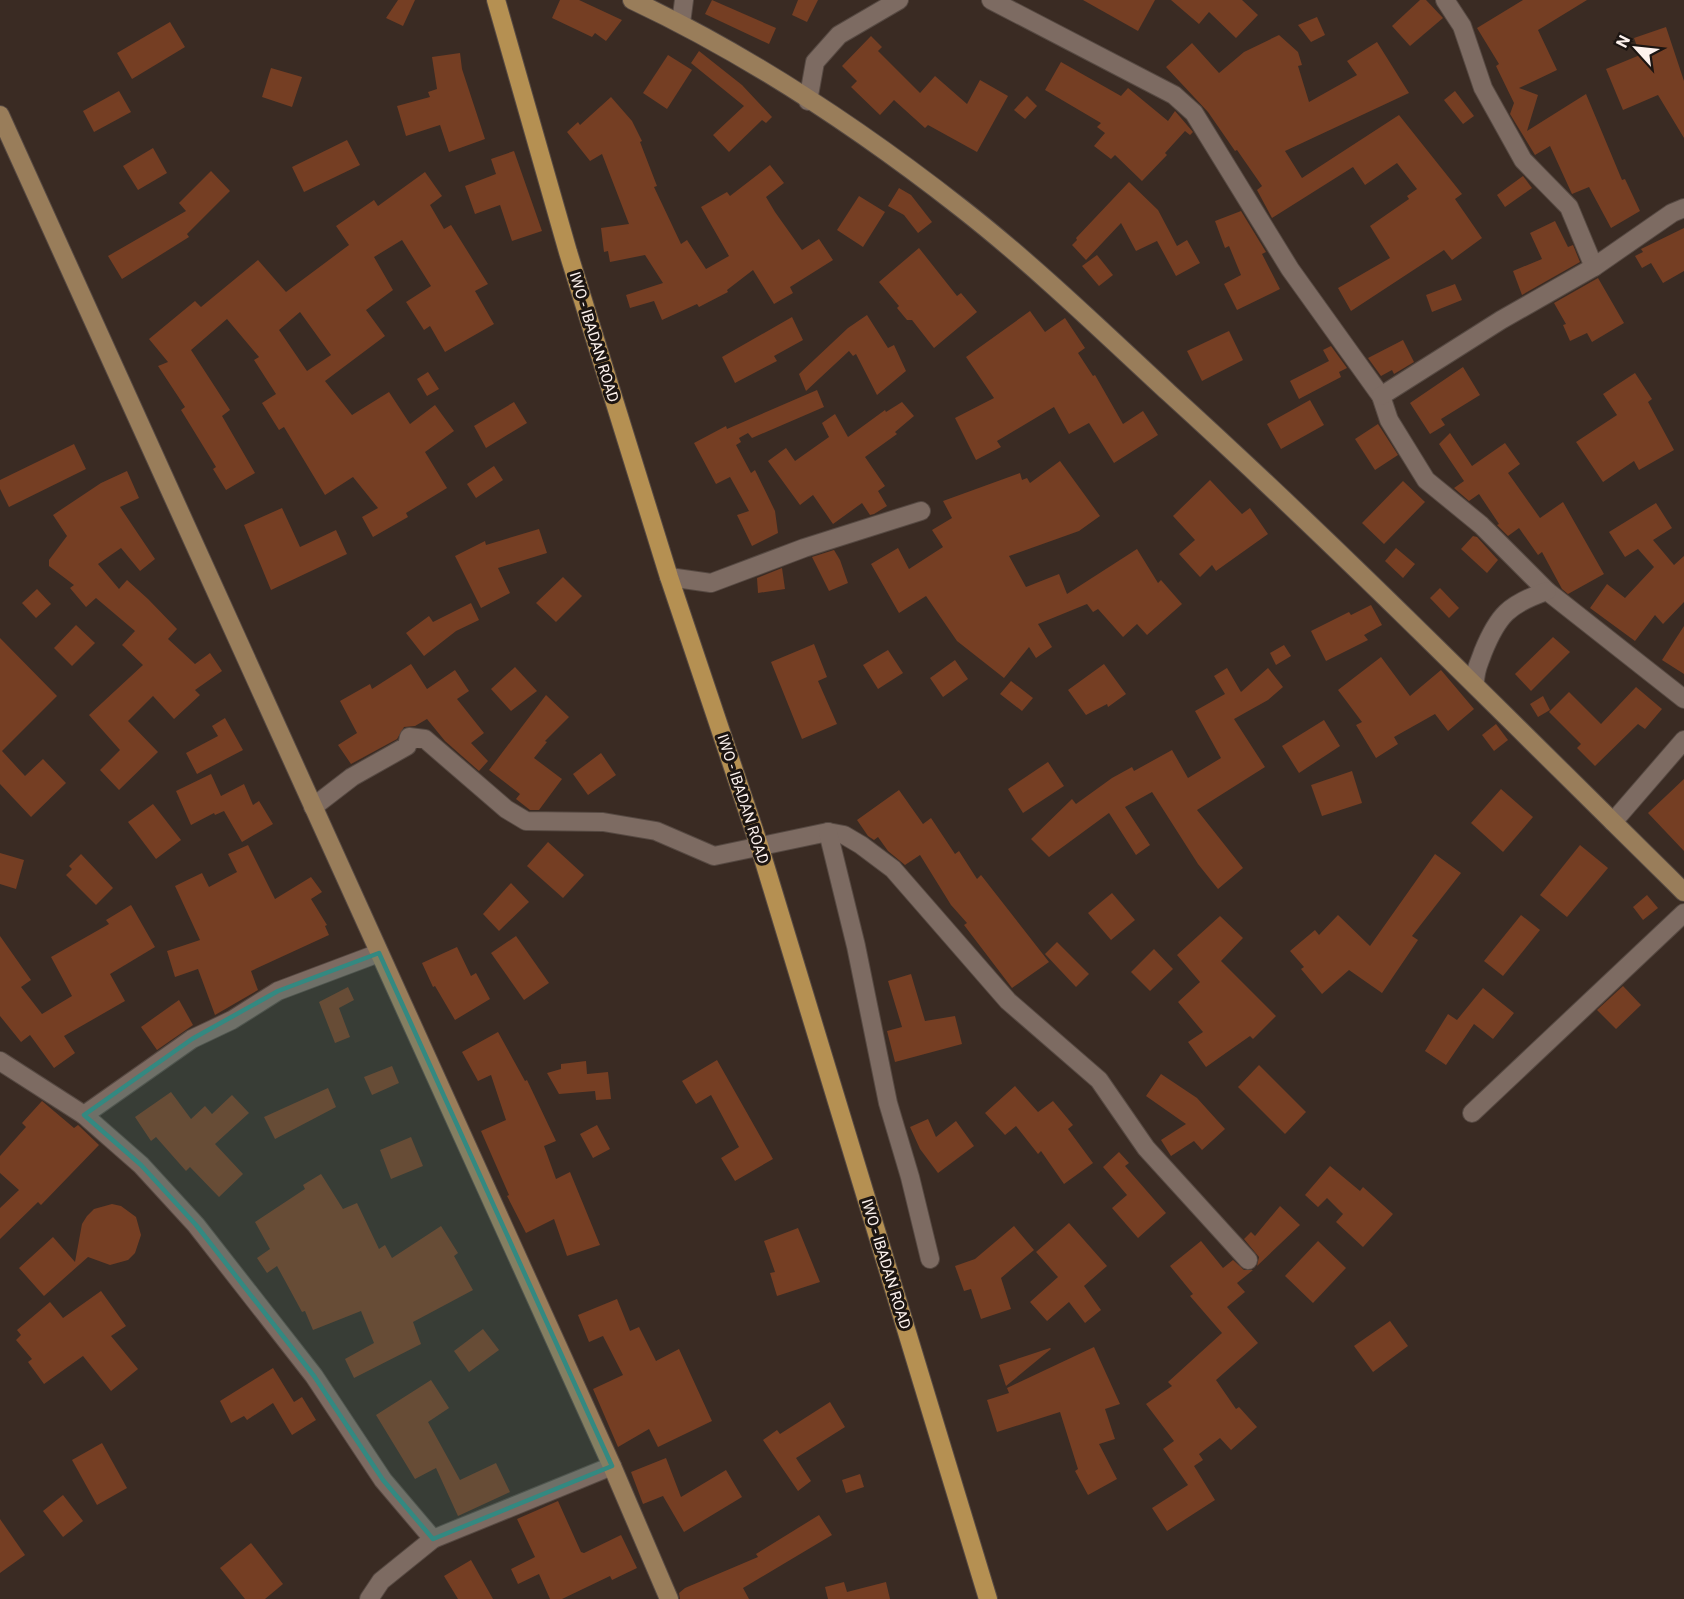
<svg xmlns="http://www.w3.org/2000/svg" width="1684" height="1599" font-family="Roboto,sans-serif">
	<rect width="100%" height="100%" fill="#3a2b23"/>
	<g fill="#753e23" fill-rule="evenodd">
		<path d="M398,0H415L403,26L386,18Z"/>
		<path d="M560,0H579L622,20L606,41L595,33L592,37L552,18Z"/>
		<path d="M712,0L776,28L769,44L705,14Z"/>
		<path d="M798,0H818L807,22L792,15Z"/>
		<path d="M1083,0H1155L1138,31Z"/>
		<path d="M1171,0H1242L1258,15L1236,38L1209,12L1199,24Z"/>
		<path d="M1420,0H1426L1443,18L1410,46L1392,26Z"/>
		<path d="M1523,0H1587L1538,30L1557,70L1519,88L1538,95L1527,131L1586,94L1622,180L1625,179L1640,211L1611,228L1589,187L1572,194L1550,146L1535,155L1510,114L1514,103L1496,66L1499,64L1477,28Z"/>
		<path d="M1317,17L1325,35L1311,42L1298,25Z"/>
		<path d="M170,22L185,47L132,79L117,53Z"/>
		<path d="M1666,27L1684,81V138L1658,95L1623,110L1606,69L1640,55L1634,38Z"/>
		<path d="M1279,35L1298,52L1302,65L1298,66L1309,102L1357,75L1347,61L1377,42L1409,93L1285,151L1302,178L1399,115L1462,194L1455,199L1482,238L1452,260L1444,250L1351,311L1338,288L1390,258L1370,226L1409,199L1407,196L1417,189L1397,163L1365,185L1353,167L1272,218L1257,190L1262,186L1237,150L1235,151L1208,112L1166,67L1192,43L1219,73L1244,52Z"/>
		<path d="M871,36L882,47L878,51L920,93L935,76L967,104L980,80L1008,96L977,152L928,125L925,128L894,100L880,115L851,87L857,81L842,66Z"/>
		<path d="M699,51L742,85L772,117L766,123L762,120L729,152L713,135L744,106L691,63Z"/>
		<path d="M460,53L462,69L485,139L449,152L440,125L406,136L397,106L430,97L428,92L437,89L432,57Z"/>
		<path d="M668,55L692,70L667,109L643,93Z"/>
		<path d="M1061,62L1121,96L1128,88L1168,121L1175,111L1193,132L1190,135L1185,131L1165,153L1167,155L1142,181L1115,155L1111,159L1094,146L1105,133L1097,127L1101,123L1045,90Z"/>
		<path d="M271,68L302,77L292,107L262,97Z"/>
		<path d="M119,91L131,112L94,132L83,111Z"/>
		<path d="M1455,91L1474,116L1463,124L1444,100Z"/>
		<path d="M1027,96L1037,106L1025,119L1014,110Z"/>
		<path d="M611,97L632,121L642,141L640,142L657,186L654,187L681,244L687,240L706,269L729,256L701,207L727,192L730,196L770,165L784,183L766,197L775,212L802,250L819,239L833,260L790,287L793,293L774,304L753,270L727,290L728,292L699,307L697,304L662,320L654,301L630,308L626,295L663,283L645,255L610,262L608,251L604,252L601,228L629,224L602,154L590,161L567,132L578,122L580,125Z"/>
		<path d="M347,140L360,165L304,192L292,167Z"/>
		<path d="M153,148L167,173L138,190L123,166Z"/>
		<path d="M514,151L542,231L512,241L500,205L475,214L465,186L496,174L491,159Z"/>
		<path d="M211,171L230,191L187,234L189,237L122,279L108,256L186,211L179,203Z"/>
		<path d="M425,172L442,196L430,205L444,229L451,225L488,284L475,291L494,324L445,352L430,326L424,330L406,302L431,286L402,240L374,257L393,290L366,310L385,336L325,381L352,415L389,392L410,424L435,405L454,431L425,452L447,488L406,513L408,517L373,537L362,517L378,508L353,477L325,495L284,427L279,430L262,403L276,394L254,360L259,357L227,319L191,350L230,410L222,416L255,473L226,490L213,469L216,467L181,410L185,407L158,366L168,362L149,339L195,301L201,307L258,260L286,292L349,245L336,226L374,200L378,206ZM300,312L331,355L307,371L279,330Z"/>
		<path d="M1523,176L1532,188L1505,207L1497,195Z"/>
		<path d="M1129,182L1158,210L1177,246L1187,240L1200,263L1176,276L1157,241L1136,251L1121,223L1086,260L1072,245L1077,240L1076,238Z"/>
		<path d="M899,188L911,195L932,222L918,233L904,215L888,206Z"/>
		<path d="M859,196L885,212L863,247L837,230Z"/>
		<path d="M1241,211L1266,252L1262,254L1280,289L1237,310L1224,284L1241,275L1229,246L1225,248L1215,221Z"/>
		<path d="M1555,221L1568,247L1573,245L1580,262L1522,295L1513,271L1542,259L1530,233Z"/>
		<path d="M1684,228V271L1663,283L1651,263L1642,268L1635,256L1643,252L1641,249Z"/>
		<path d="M919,248L957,296L961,293L977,312L934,348L912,320H907L897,308L899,306L879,282Z"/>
		<path d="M1097,255L1113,275L1099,286L1082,266Z"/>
		<path d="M1598,278L1624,323L1592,342L1587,333L1570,341L1563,325L1566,324L1554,303Z"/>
		<path d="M1455,284L1462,300L1432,312L1426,295Z"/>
		<path d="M1030,311L1045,332L1065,318L1085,348L1078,353L1093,376L1095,375L1123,424L1143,411L1158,435L1114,463L1089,423L1069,434L1054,407L997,441L1001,447L976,460L955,418L994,398L966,357Z"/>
		<path d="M867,315L888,348L894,345L906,371L877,395L856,354L853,356L849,351L806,391L799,374L848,328Z"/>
		<path d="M792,317L803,340L774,356L777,361L735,383L722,357Z"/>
		<path d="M1229,331L1243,360L1202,381L1187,351Z"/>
		<path d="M1403,340L1414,362L1394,374L1392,370L1381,376L1368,358Z"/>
		<path d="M1331,346L1347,368L1339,372L1341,377L1299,399L1290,381L1329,361L1323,350Z"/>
		<path d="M1463,367L1480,395L1441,419L1445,425L1430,434L1410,403Z"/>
		<path d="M428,372L439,389L427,396L417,379Z"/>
		<path d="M1635,373L1652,399L1648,402L1674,450L1639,470L1634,461L1603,482L1576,442L1617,415L1603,394Z"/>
		<path d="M817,390L824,407L752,438L748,433L739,438L741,442L736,445L751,473L755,470L775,511L778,533L752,546L737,515L749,511L730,477L716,484L694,443L726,426L727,429Z"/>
		<path d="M1310,400L1324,425L1281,449L1267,424Z"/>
		<path d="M514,402L527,423L486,448L474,426Z"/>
		<path d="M902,402L914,416L895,432L897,434L865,457L885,486L878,491L887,506L874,514L870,515L862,503L833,524L813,495L800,505L768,461L786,448L795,461L829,437L822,423L835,414L848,437L885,410L886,412Z"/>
		<path d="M1378,424L1398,455L1375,470L1355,439Z"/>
		<path d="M1450,433L1472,466L1505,443L1520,464L1508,473L1540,518L1563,502L1604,574L1568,594L1562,589L1542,552L1538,555L1519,528L1508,536L1497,525L1499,524L1479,494L1469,501L1454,488L1464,481L1439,444Z"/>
		<path d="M74,444L86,469L9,507L0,489V480Z"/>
		<path d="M1060,461L1100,516L1079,531L1009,556L1026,587L1059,574L1067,594L1137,549L1158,583L1161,580L1182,604L1147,635L1137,624L1123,637L1098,609L1093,612L1087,604L1038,624L1052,647L1036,658L1029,647L1004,678L957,641L926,596L899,613L871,564L898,548L909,569L943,547L932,530L952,518L943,501L1020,473L1022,480L1027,478L1030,483Z"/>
		<path d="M494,466L503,480L476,498L467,484Z"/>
		<path d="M127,471L139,498L120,507L155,559L140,571L121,548L98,564L119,589L127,580L148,599L177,629L168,639L195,664L210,653L222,671L195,690L200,695L174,719L153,696L128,721L158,752L119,790L100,770L120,750L89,715L143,665L122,645L135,631L96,598L86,607L70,588L74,585L49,566V560L67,536L53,515L101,483Z"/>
		<path d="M1210,480L1242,514L1250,508L1268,534L1216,571L1212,565L1200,577L1179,554L1195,540L1173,516Z"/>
		<path d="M1403,481L1425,502L1384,544L1362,523Z"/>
		<path d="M1656,503L1672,528L1653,540L1674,565L1684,556V602L1663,624L1655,615L1635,641L1590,608L1607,584L1625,598L1654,567L1638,549L1625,557L1609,532Z"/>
		<path d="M282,508L300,547L336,530L347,554L271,590L244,525Z"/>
		<path d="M539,529L547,553L498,568L510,593L481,608L455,556L485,541L486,545Z"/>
		<path d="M1473,536L1477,537L1498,560L1487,573L1461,549Z"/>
		<path d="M1396,548L1415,564L1403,578L1385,561Z"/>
		<path d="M834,550L840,560L848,583L829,591L812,557Z"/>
		<path d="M782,568L785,589L758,593L757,578Z"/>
		<path d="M563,577L582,596L556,622L536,603Z"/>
		<path d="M1440,588L1459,608L1449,618L1430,598Z"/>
		<path d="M37,589L51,604L36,618L22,603Z"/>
		<path d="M471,603L479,620L456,631L424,656L406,633L429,616L433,622Z"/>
		<path d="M1371,605L1382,625L1364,635L1368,640L1326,661L1311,631L1349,612L1351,615Z"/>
		<path d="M76,625L95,643L72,666L54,648Z"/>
		<path d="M1684,626V674L1662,660Z"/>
		<path d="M1553,637L1570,652L1531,691L1515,674Z"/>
		<path d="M0,638L57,696L2,751L25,776L43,759L66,783L31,817L0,784Z"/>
		<path d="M814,644L827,677L818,681L837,724L802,739L771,662Z"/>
		<path d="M1284,645L1291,656L1276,665L1270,653Z"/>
		<path d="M888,650L903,673L878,689L863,665Z"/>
		<path d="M1381,657L1410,696L1441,670L1474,709L1448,731L1435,714L1394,737L1398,744L1376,758L1356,725L1362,722L1338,690Z"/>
		<path d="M955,660L968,679L943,697L930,678Z"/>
		<path d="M411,664L427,689L455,670L469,691L457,699L484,733L471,743L488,761L479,771L445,741L427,719L415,726L404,727L397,739L351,764L338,745L357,733L340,701L370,684L372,689Z"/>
		<path d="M1104,664L1126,694L1108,707L1107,704L1086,715L1068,690Z"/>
		<path d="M515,667L537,691L511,711L491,689Z"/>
		<path d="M1227,668L1241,692L1268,668L1283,687L1268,700L1234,719L1265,767L1197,810L1243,868L1218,889L1198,864L1152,792L1125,807L1150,845L1136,855L1109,813L1049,857L1031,839L1072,799L1076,804L1112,778L1132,767L1134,771L1172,750L1188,778L1221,758L1195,711L1225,694L1214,676Z"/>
		<path d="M1011,681L1033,698L1022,711L1000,694Z"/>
		<path d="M1636,687L1662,709L1645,729L1638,724L1595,766L1577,748L1581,744L1549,712L1569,692L1601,724Z"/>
		<path d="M546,695L569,717L545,741L547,742L534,758L562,779L539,810H530L516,799L520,794L489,770Z"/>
		<path d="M1543,696L1550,710L1538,717L1530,704Z"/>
		<path d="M225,718L243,750L197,774L186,753L218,736L212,726Z"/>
		<path d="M1324,720L1340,746L1299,773L1282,746Z"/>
		<path d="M1496,724L1508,740L1494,751L1482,735Z"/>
		<path d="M601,753L616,775L588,795L573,774Z"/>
		<path d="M1048,762L1064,786L1023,813L1008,789Z"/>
		<path d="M1352,771L1362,803L1322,816L1311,785Z"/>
		<path d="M211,774L221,796L244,784L253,805L259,801L273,824L242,842L224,811L215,815L214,813L191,825L176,791Z"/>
		<path d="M1684,779V851L1648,813Z"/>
		<path d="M1501,789L1533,817L1503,852L1471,823Z"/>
		<path d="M899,790L923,824L931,818L955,854L959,851L977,879L981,875L1049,962L1012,988L964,925L967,923L951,905L920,855L905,865L888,851L878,837L874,840L868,836L857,820Z"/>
		<path d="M153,804L181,840L156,859L128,822Z"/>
		<path d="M548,842L584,875L563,898L527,866Z"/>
		<path d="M248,845L275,899L311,877L322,892L311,899L327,925L325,926L329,935L251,971L258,990L215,1015L198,969L175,977L167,951L200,940L175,886L202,873L209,887L237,872L228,854Z"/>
		<path d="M1580,845L1608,868L1567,917L1540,895Z"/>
		<path d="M0,853L24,860L16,889L0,884Z"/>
		<path d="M81,854L113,888L96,905L66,875L72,869L69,866Z"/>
		<path d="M1435,854L1461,873L1412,936L1418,940L1382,993L1349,970L1322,994L1301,969L1304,967L1290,951L1315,930L1319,935L1338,915L1370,946Z"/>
		<path d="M511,883L529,902L499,931L483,914Z"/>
		<path d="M1112,893L1135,920L1111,940L1088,913Z"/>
		<path d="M1647,895L1658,908L1643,920L1633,907Z"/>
		<path d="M131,905L155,947L110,974L125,1001L64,1036L75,1053L54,1068L30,1035L21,1042L0,1016V936L31,980L21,987L42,1014L72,996L51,957L109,924L106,920Z"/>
		<path d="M1521,915L1540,930L1503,976L1484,961Z"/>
		<path d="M1220,916L1243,938L1221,961L1276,1016L1253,1039L1250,1036L1206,1067L1188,1042L1203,1032L1178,1002L1200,982L1177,955Z"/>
		<path d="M516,936L549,983L524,1000L491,953Z"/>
		<path d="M1057,942L1089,974L1076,987L1045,954Z"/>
		<path d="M457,947L471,976L476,973L490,999L455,1020L435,986L433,987L422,963Z"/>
		<path d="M1154,949L1173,969L1150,991L1131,972Z"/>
		<path d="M911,974L925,1021L955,1016L962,1044L895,1062L887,1031L902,1027L888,981Z"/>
		<path d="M1623,986L1641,1005L1616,1029L1597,1010Z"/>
		<path d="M348,987L354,1000L339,1008L350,1037L335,1043L319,1002Z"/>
		<path d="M1483,988L1514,1013L1493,1039L1474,1024L1446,1065L1425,1051L1448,1014L1457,1020Z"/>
		<path d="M179,1000L193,1025L157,1050L141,1027Z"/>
		<path d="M498,1032L525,1081L527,1080L556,1141L544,1146L556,1179L570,1172L600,1245L567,1256L554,1219L526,1233L507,1196L509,1195L481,1131L506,1120L491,1075L478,1081L462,1052Z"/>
		<path d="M717,1060L773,1159L735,1181L721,1158L739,1147L711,1095L696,1104L682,1081Z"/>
		<path d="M586,1061L587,1074L608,1072L611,1099L596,1100L595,1091L559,1094L547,1073L561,1069V1064Z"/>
		<path d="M1259,1065L1306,1112L1285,1134L1238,1087Z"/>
		<path d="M392,1066L399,1083L372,1095L364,1077Z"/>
		<path d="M1161,1074L1197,1098L1225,1129L1202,1150L1194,1141L1171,1156L1161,1140L1186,1124L1146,1096Z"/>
		<path d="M1015,1086L1038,1112L1053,1101L1073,1125L1068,1129L1093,1163L1064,1184L1041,1151L1038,1154L1016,1126L1005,1135L985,1113Z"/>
		<path d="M328,1088L336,1107L275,1139L264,1117Z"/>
		<path d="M171,1092L191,1119L205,1106L212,1114L232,1095L249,1113L215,1144L243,1174L219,1197L190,1167L186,1171L156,1137L151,1141L135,1117Z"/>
		<path d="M42,1101L74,1128L78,1125L99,1145L41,1205L38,1202L0,1239V1208L19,1190L0,1173V1156L26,1127L22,1123Z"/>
		<path d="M928,1119L936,1137L956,1121L974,1146L938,1173L920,1149L910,1127Z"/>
		<path d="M597,1125L610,1149L593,1158L580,1134Z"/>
		<path d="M411,1137L423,1166L391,1179L380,1150Z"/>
		<path d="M1119,1152L1129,1163L1125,1166L1166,1213L1138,1238L1112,1208L1127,1195L1103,1167Z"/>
		<path d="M1330,1166L1360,1191L1363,1187L1393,1214L1363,1247L1336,1222L1343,1214L1327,1198L1318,1207L1305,1195Z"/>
		<path d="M321,1174L343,1209L357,1203L379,1249L385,1245L392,1258L441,1226L458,1253L454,1256L473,1290L413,1322L421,1344L354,1378L345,1359L374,1343L361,1311L313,1330L305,1311L302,1312L277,1266L267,1273L257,1258L270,1249L255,1222L305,1189L303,1185Z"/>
		<path d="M112,1204L121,1206L136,1217L141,1235L135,1253L128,1260L110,1265L88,1257L44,1296L19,1268L53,1237L75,1262L82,1224L87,1216L94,1209Z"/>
		<path d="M1280,1206L1300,1225L1257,1266L1259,1257L1244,1239L1251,1232L1255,1236Z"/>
		<path d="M1069,1223L1107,1266L1084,1286L1101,1310L1085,1323L1069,1302L1047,1321L1030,1302L1058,1277L1036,1252Z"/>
		<path d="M1014,1226L1034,1250L1001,1278L1011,1309L981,1319L971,1289L964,1291L955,1266L975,1259Z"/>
		<path d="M798,1228L820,1282L777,1296L770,1273L775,1272L764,1241Z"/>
		<path d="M1201,1241L1223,1268L1233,1260L1244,1270H1253L1237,1283L1245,1292L1227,1307L1258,1343L1216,1380L1236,1409L1239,1407L1257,1427L1231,1450L1220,1438L1199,1454L1203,1460L1194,1466L1215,1500L1167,1531L1152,1508L1188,1485L1163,1449L1174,1441L1146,1404L1172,1386L1168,1382L1222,1333L1190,1296L1193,1294L1170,1266Z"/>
		<path d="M1318,1241L1346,1268L1313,1303L1285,1276Z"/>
		<path d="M101,1291L126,1326L111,1336L138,1369L111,1391L83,1356L44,1384L28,1362L32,1359L16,1340L21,1335L17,1330L50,1302L63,1318Z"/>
		<path d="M617,1299L630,1331L639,1327L656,1361L679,1349L712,1421L658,1447L649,1429L618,1447L593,1389L623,1375L603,1336L589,1342L578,1315Z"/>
		<path d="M1390,1321L1408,1346L1373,1372L1354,1346Z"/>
		<path d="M483,1329L499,1350L469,1372L454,1351Z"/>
		<path d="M1094,1347L1120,1404L1105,1409L1115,1439L1099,1444L1117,1479L1088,1495L1075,1471L1078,1469L1060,1412L997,1432L987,1400L1009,1393L1007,1388Z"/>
		<path d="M1050,1348L1051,1349L1006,1386L999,1365Z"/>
		<path d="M273,1368L294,1402L302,1397L316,1420L292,1435L273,1403L247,1420L244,1416L231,1423L220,1401Z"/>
		<path d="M431,1380L449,1408L428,1422L460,1480L496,1463L510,1492L458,1516L436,1468L415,1479L376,1415Z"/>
		<path d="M830,1402L845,1427L796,1458L811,1481L798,1491L763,1440L777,1430L780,1434Z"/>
		<path d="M102,1443L127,1488L97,1505L72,1460Z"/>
		<path d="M666,1458L681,1497L726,1470L742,1497L684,1532L663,1496L643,1504L631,1472Z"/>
		<path d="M860,1474L864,1487L846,1493L842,1480Z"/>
		<path d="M63,1495L83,1521L63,1537L43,1511Z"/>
		<path d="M558,1501L581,1552L584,1553L621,1535L637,1568L612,1580L610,1576L562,1599H550L539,1574L518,1584L511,1569L535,1557L517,1519Z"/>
		<path d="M819,1515L832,1535L743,1588L749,1599H680L679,1593L685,1588L758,1557L756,1554Z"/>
		<path d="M0,1519L25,1555L0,1573Z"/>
		<path d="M251,1543L283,1584L265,1599H245L220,1568Z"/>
		<path d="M471,1560L493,1599H458L444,1576Z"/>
		<path d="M844,1582L847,1592L886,1582L890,1599H828L825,1587Z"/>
	</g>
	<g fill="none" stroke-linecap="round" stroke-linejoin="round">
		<defs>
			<g id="street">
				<path d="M991,0L1174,95L1194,113L1290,269L1381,396L1389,420L1426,480L1481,525L1547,591L1684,699"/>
				<path d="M1445,0L1462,26L1483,88L1523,160L1569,207L1594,267"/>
				<path d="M681,23L684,0"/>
				<path d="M808,101L815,62L839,35L899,0"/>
				<path d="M1381,396L1501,320L1594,267L1672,213L1684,208"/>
				<path d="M669,577L711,583L804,548L921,511"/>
				<path d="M1475,683C1475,669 1479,664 1483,652C1498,615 1509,604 1547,591"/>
				<path d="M313,807L352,777L407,746L409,737L425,739L506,809L526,821L603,822L656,831L714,856L828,832L844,835L861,845L893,869L1008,1001L1099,1080L1146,1148L1248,1260"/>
				<path d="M1613,822L1684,740"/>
				<path d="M828,832L856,946L888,1103L910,1177L930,1259"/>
				<path d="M0,1061L84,1115L141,1165L196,1225L314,1376L383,1480L433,1539"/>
				<path d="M1472,1113L1684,913"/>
				<path d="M84,1115L192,1039L232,1020L278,991L379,953"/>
				<path d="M369,1599L381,1581L433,1539L612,1466"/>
			</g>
			<g id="secondary">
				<path d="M632,0C749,55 860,129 961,208C1034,265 1101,330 1169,393C1346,554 1513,724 1684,892"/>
				<path d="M0,115L612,1466L669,1599"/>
			</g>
			<path id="primary" d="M496,0L568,252L669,577L759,845L988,1599"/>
		</defs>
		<use href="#street" stroke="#564942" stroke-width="20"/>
		<use href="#secondary" stroke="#564942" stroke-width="20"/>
		<use href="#primary" stroke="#564942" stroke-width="20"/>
		<use href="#street" stroke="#7d6b62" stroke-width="18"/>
		<use href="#secondary" stroke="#997d5a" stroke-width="18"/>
		<use href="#primary" stroke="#b59052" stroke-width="18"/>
	</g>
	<path fill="#338981" fill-opacity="0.2" stroke="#338981" stroke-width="4.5" stroke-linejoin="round" d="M379,953L612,1466L433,1539L383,1480L314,1376L196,1225L141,1165L84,1115L192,1039L278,991Z"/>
	<g text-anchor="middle" stroke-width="6" stroke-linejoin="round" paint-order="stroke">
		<g font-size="15" fill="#fdf2ee" stroke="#1c1512">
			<text transform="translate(594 337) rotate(73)" y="5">IWO - IBADAN ROAD</text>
			<text transform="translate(743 799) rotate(72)" y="5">IWO - IBADAN ROAD</text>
			<text transform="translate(886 1264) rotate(73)" y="5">IWO - IBADAN ROAD</text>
		</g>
	</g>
	<g transform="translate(1636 48) rotate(297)" stroke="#1c1512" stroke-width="4.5" paint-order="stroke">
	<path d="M0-4.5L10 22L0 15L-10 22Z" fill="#fdf2ee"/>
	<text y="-9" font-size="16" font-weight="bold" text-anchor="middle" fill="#fdf2ee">N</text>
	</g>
</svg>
